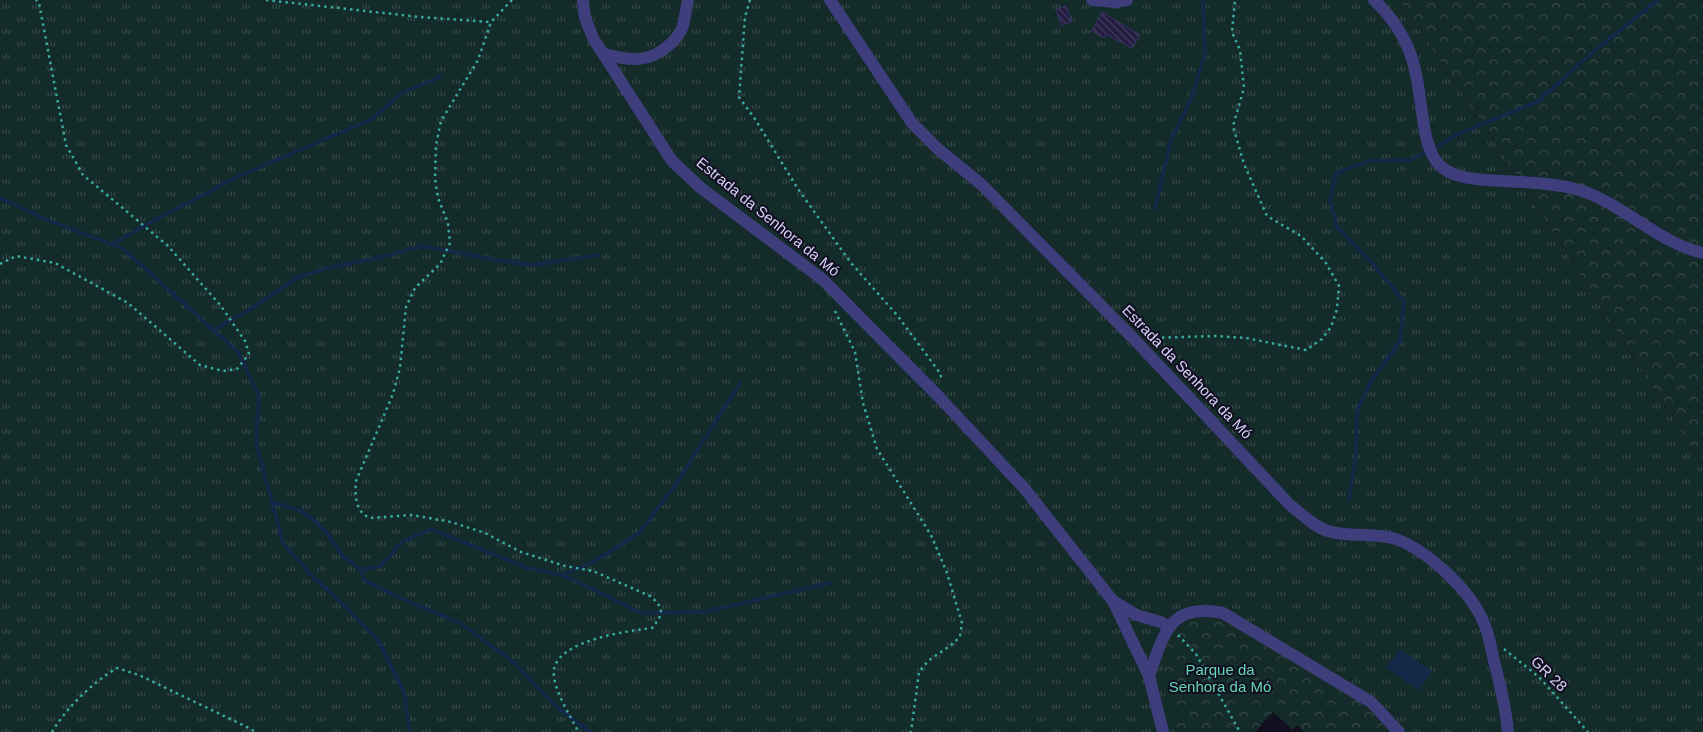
<svg xmlns="http://www.w3.org/2000/svg" width="1703" height="732" font-family="Helvetica,sans-serif">
	<defs>
		<pattern id="grass-tufts" width="24" height="20" patternUnits="userSpaceOnUse" patternTransform="scale(1.25)"><rect width="24" height="20" fill="#132b29"/><path d="M3 7l-1-3M5 7V3M7 7l1-3M15 17l-1-3M17 17v-4M19 17l1-3" fill="none" stroke="#354949"/></pattern>
		<pattern id="forest-crowns" width="20" height="18" patternUnits="userSpaceOnUse" patternTransform="scale(1.25)"><rect width="20" height="18" fill="#132b29"/><path d="M2 6a3 3 0 1 1 6 0M12 15a3 3 0 1 1 6 0" fill="none" stroke="#354949"/></pattern>
		<pattern id="building-back-hatch" width="6" height="6" patternUnits="userSpaceOnUse" patternTransform="scale(1.25)"><rect width="6" height="6" fill="#231d41"/><path d="M-1 5l2 2M0 0l6 6M5-1l2 2" fill="none" stroke="#423d5d"/></pattern>
	</defs>
	<rect width="100%" height="100%" fill="#120f21"/>
	<path fill="url(#grass-tufts)" d="M0,0H1399L1497,145L1703,465V732H1389L1379,719L1171,703L1176,732H0Z"/>
	<g fill="url(#forest-crowns)">
		<path d="M1399,0H1703V465L1497,145Z"/>
		<path d="M1203,614L1219,617L1358,698L1379,719L1389,732H1304L1297,725L1293,730L1273,712L1255,732H1176L1161,662L1169,637L1187,619Z"/>
	</g>
	<path fill="#142847" d="M1400,649L1432,671L1419,690L1386,668Z"/>
	<g fill="none" stroke-linecap="round" stroke-linejoin="round">
		<g stroke="#142847" stroke-width="4">
			<path d="M0,198L50,221L122,248L238,352L259,396L256,443L283,543L313,577L346,607L380,643L404,692L410,732"/>
			<path d="M1155,208L1171,140L1191,99L1205,54L1203,0"/>
			<path d="M112,245L138,229L237,177L372,119L402,93L440,77"/>
			<path d="M214,330L254,307L296,278L327,268L377,258L423,246L496,260L533,265L597,255"/>
			<path d="M1349,498L1356,454L1357,411L1370,383L1400,341L1404,301L1371,262L1337,227L1330,200L1336,173L1369,161L1411,160L1463,132L1537,102L1593,52L1658,0"/>
			<path d="M272,502L304,512L324,530L343,556L361,570L380,566L402,542L431,529L527,568L562,575L597,591L641,613L704,612L830,583"/>
			<path d="M361,570L364,580L398,597L460,623L516,664L553,704L590,732"/>
			<path d="M562,575L593,562L639,533L676,484L740,383"/>
		</g>
	</g>
	<g fill="url(#building-back-hatch)" stroke="#3b316b">
		<path d="M1066,6L1072,21L1062,25L1056,10Z"/>
		<path d="M1102,12L1140,35L1132,48L1106,34L1104,38L1092,31Z"/>
	</g>
	<g fill="none" stroke-linecap="round" stroke-linejoin="round">
		<g stroke="#38aaa1" stroke-width="2.5" stroke-dasharray="2.5 4" stroke-linecap="butt">
			<path d="M266,0L420,17L490,22"/>
			<path d="M512,0L491,22L478,60L441,121L436,145L435,179L438,198L448,223L450,243L440,264L415,288L406,307L400,368L393,394L356,481C355,496 355,512 370,518L412,515L451,522L485,533L521,552L565,566L593,571L650,596L658,603L661,611L659,619L652,628C627,631 560,640 554,669C551,685 570,716 577,729L576,732"/>
			<path d="M750,0L745,17L739,97L755,119L798,189L851,263L897,315L940,373L942,381"/>
			<path d="M0,264L16,256L55,263L128,303L200,365L223,371L237,369L249,354L245,341L221,306L168,246L83,175L66,145L39,3L36,0"/>
			<path d="M835,311L855,352L863,403L877,449L931,535L947,573L962,623L960,636L954,643L928,661L919,672L911,732"/>
			<path d="M1149,338L1216,336L1246,338L1306,350L1322,339L1331,327L1337,309L1339,286L1326,263L1301,236L1267,216L1244,164L1233,126L1244,88L1240,50L1232,32L1235,0"/>
			<path d="M1178,635L1196,654L1240,732"/>
			<path d="M1504,649L1539,677L1588,732"/>
			<path d="M52,732C66,708 93,682 117,668L139,675L249,728L255,732"/>
		</g>
		<g stroke="#3f3e7c" stroke-width="12">
			<path d="M583,0L585,18L593,38L672,161L701,188L822,279L940,398L1024,488L1113,601L1149,676L1163,732"/>
			<path d="M830,0L912,123L938,149L981,184L1133,338L1290,505C1302,514 1314,527 1328,531C1349,538 1374,532 1396,539C1428,551 1469,589 1483,621C1489,633 1491,648 1494,661C1500,684 1506,708 1508,732"/>
			<path d="M1092,0L1115,2L1127,0"/>
			<path d="M1374,0C1395,20 1411,46 1416,75C1419,87 1420,100 1422,112C1424,127 1426,143 1433,156C1443,176 1465,178 1485,180C1513,182 1552,182 1579,190C1622,203 1658,243 1703,253"/>
			<path d="M605,54C629,61 650,63 669,45C675,40 680,34 683,26C685,18 686,9 688,0"/>
			<path d="M1113,601L1136,615L1161,622L1169,627"/>
			<path d="M1149,676C1164,634 1169,602 1223,613L1371,702L1399,732"/>
		</g>
	</g>
	<g text-anchor="middle" stroke-width="4" stroke-linejoin="round" paint-order="stroke">
		<g font-size="15" fill="#d7d3fb" stroke="#120f21">
			<text transform="translate(768 217) rotate(39)" y="5">Estrada da Senhora da Mó</text>
			<text transform="translate(1187 372) rotate(46)" y="5">Estrada da Senhora da Mó</text>
			<text transform="translate(1549 674) rotate(44)" y="5">GR 28</text>
		</g>
		<g font-size="15" fill="#65d5b7" stroke="#120f21">
			<text x="1220" y="675">Parque da<tspan x="1220" dy="17">Senhora da Mó</tspan></text>
		</g>
	</g>
</svg>
